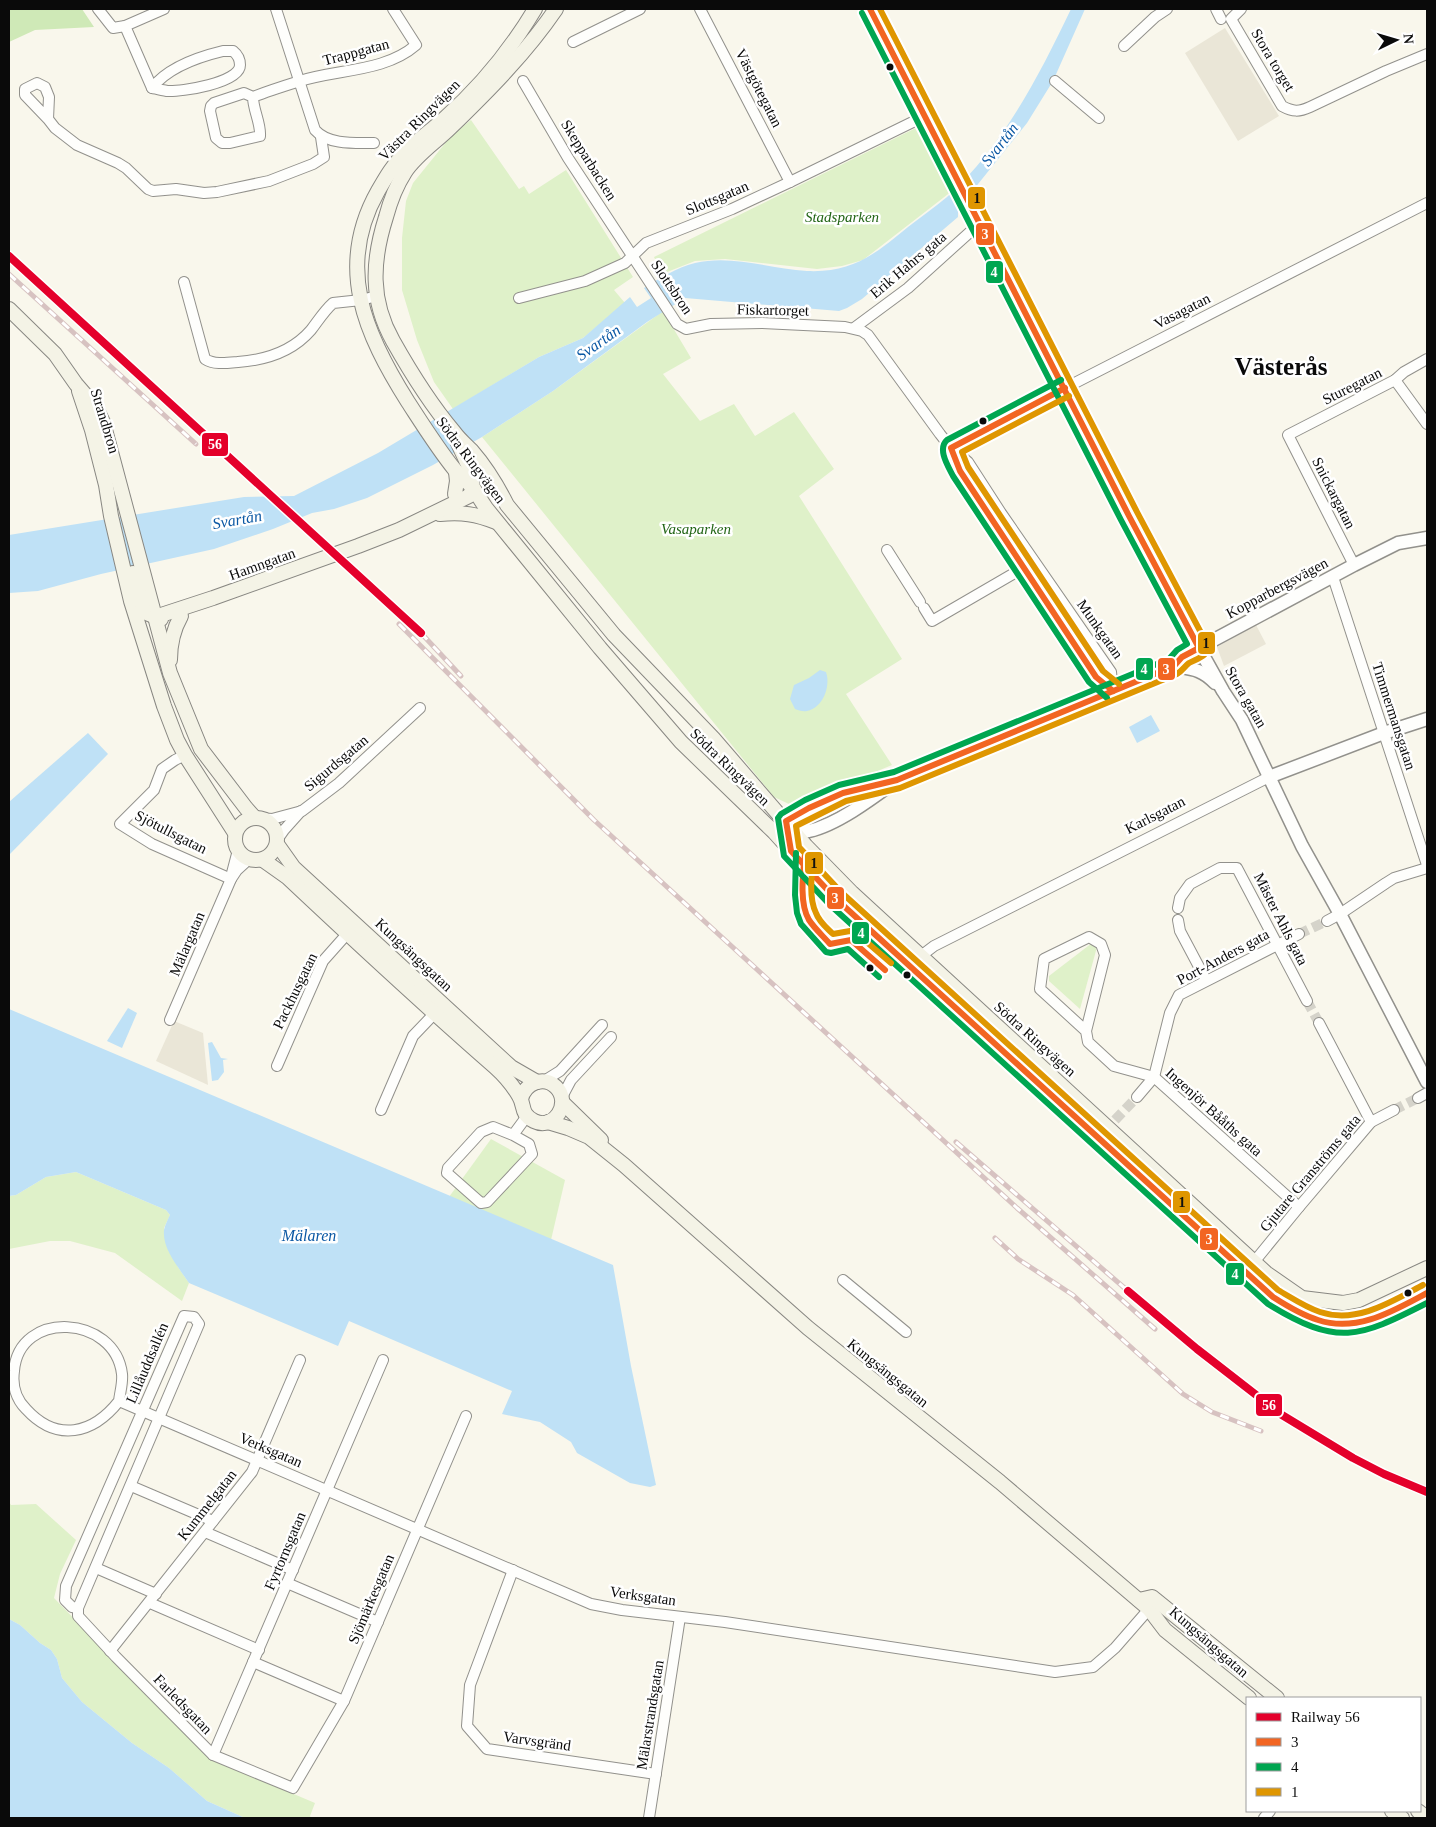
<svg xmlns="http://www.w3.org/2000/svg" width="1436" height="1827" font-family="Georgia,serif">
	<rect width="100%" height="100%" fill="#f9f7ec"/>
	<g fill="#dff1c9">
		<path d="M471,120L519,189L524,186L529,194L566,170L633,277L614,290L625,303L583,338L539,357L453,409L434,382L417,340L402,290V238L406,201L413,183L451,136Z"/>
		<path d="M920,126L952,191L863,260L842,266L817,269L725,259L695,261L662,274L654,257Z"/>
		<path d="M663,311L691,358L663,374L700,421L734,404L755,436L794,412L834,469L799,496L902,659L846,694L892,765L806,801L789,804L774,797L482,437L553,391Z"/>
		<path d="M1092,943L1097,947L1080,1009L1049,981V976Z"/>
		<path d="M491,1139L565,1180L551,1240L449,1197Z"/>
		<path d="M76,1172L166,1210L170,1215L164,1228L178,1267L189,1283L182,1301L115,1253L70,1241H50L9,1249V1196L16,1195L46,1177Z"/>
		<path d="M9,1502L11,1505L36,1504L76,1540L60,1574L54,1598L203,1752L223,1764L315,1803L310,1816L311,1818H245L207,1801L169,1768L132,1743L82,1702L62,1678L57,1659L51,1650L40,1643L20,1625L9,1619Z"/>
	</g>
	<path fill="#cfe9b7" d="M9,9H82L94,27L35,30L9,42Z"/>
	<g fill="#eae6d7">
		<path d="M1225,28L1279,116L1238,141L1185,53Z"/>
		<path d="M1256,625L1266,644L1224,666L1217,647Z"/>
		<path d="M174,1021L203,1033L208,1085L156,1061Z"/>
	</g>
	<g fill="#bfe1f6">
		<path d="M1071,9H1085L1053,81L1027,123L958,209V217L862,299L847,308L839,311L685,298L647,322L553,391L482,437L433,465L367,498L334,509L312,513L273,529L214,549L101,574L38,591L9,593V535L244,497L294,496L378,453L539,357L583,338L630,297L637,307L651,298L644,288C660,278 676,268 695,263C732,254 770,269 807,271C853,273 875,254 908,227C921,217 935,207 947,197C1003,146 1039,76 1071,9Z"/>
		<path d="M820,670L826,672C831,686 823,708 807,711C803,712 798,710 795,709L790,699L794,685L809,678Z"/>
		<path d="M1151,715L1160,731L1137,743L1129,727Z"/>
		<path d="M88,733L108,754L9,855V802Z"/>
		<path d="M128,1008L137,1013L122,1048L107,1041Z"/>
		<path d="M9,1009L613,1265L631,1366L656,1485L650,1487L630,1483L577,1453L571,1442L540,1422L502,1414L512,1391L349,1321L338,1346L189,1283C179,1268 162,1249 164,1230C165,1225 168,1219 170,1215L166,1210L76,1172L46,1177L16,1195L9,1196Z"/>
		<path d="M212,1042L221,1058L228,1059L223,1060L224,1072L218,1080L212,1081L208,1043Z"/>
		<path d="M9,1619L20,1625L40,1643L51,1650L57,1659L62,1678L82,1702L132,1743L169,1768L207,1801L245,1818H9Z"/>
	</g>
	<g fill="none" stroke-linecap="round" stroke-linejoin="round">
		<g stroke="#d5d3ca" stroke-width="10" stroke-dasharray="10 5" stroke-linecap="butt">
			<path d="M1299,934L1327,921"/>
			<path d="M1307,1001L1319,1023"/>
			<path d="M1394,1110L1418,1098"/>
			<path d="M1115,1120L1137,1097"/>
		</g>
		<defs>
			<g id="minor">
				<path d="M98,9L113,28L125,26L164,9"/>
				<path d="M276,9L315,130C328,145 355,143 374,143"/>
				<path d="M700,9L790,182"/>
				<path d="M870,9L1129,516L1199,648"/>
				<path d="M1216,9L1221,19"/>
				<path d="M1241,9L1231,19L1282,106C1293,112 1299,112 1310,107L1386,71L1427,54"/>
				<path d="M125,26L152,88"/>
				<path d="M573,42L640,9"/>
				<path d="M1124,46L1155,17L1167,9"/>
				<path d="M223,51H233C238,55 240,59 240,65C240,83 181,92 167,91C162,90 156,89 152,88C168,67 198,57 223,51Z"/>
				<path d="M523,81L568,158L677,324L686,329L711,324L762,323L845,327L862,331L868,335L940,434L951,448L968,462L1001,513L1111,672L1113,691"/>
				<path d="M1055,81L1099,118"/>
				<path d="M253,97L244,93L214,103L211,106L210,111L216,138L222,143H230L260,136C261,123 253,110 253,97C268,91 284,86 300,81C338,69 385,72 416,45L393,9"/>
				<path d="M48,119L25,95V89L37,83L45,87L49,97L48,119L55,128L77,145L118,163L126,168L148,189L153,191L176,189L204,193L217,192L269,181L313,164L324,157L321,137"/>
				<path d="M184,282L205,359C214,365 227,363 238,362C266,360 292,352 311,330C318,321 324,311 333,303L361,300L377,296"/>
				<path d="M519,298L585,281L625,263L646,243L732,209L790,182L925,116"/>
				<path d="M854,328L908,288L980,223"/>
				<path d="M1395,380L1427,424"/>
				<path d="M951,448L1065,388L1427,203"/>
				<path d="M951,449L960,471L1096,677L1113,691"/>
				<path d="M887,550L920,602"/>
				<path d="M1354,565L1288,435L1395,380L1404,372L1427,359"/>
				<path d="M1333,577L1427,865"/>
				<path d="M924,608L932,621L1030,564"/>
				<path d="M185,755L175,760L162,769L154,790L120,824L152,844L231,879"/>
				<path d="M260,818L272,819L302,811L339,783L420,708"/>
				<path d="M277,840L284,830L301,811"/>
				<path d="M232,873L238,850"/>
				<path d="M1178,908L1180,898L1190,884L1220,868H1237L1307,1001"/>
				<path d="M1178,920L1180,931L1206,980"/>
				<path d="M1327,921L1340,914L1386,883L1394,878L1427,868"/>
				<path d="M909,965L934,946L1269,777"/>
				<path d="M170,1020L231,879L237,870L249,859"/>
				<path d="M1319,1023L1371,1122"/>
				<path d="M1086,1031L1105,955L1101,944L1089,937L1044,959L1040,989L1086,1031L1088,1042L1114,1066L1154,1077L1299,1207"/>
				<path d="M277,1066L323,961L347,934"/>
				<path d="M544,1081L560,1071L602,1025"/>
				<path d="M562,1097L571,1080L611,1037"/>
				<path d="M1137,1097L1154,1077L1170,1013L1179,995L1299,934"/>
				<path d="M1418,1098L1427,1093"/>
				<path d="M381,1110L413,1036L434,1014"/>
				<path d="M513,1135L529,1144L532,1154L487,1202L481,1203L447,1173L448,1168L481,1132L493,1127L513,1135L527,1116"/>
				<path d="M1254,1262L1299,1207L1371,1122L1394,1110"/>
				<path d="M843,1280L906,1332"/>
				<path d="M184,1316L194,1317L199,1324L78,1608L72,1607L65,1600L66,1586Z"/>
				<path d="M119,1401C93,1434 57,1443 26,1409C16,1399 12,1385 14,1371C19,1309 115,1315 122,1374C123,1383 120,1392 119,1401L591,1604L622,1610L725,1622L1055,1672L1093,1667L1115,1648L1149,1609"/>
				<path d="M131,1486L213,1521"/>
				<path d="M205,1532L293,1570"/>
				<path d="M96,1568L156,1594"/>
				<path d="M513,1570L470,1685L467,1726L487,1749L656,1774"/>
				<path d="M287,1583L378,1622"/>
				<path d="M150,1603L259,1650"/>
				<path d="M78,1608V1616L116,1657L213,1755L293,1788L344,1701L466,1416"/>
				<path d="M110,1651L252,1472L300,1360"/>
				<path d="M253,1662L344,1701"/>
				<path d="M213,1755L383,1360"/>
				<path d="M649,1818L680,1617"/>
				<path d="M1264,1818L1270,1811"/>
			</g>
			<g id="tertiary">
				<path d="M1199,648L1223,691L1242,720L1302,846L1340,914L1427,1082"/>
				<path d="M1174,666C1192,669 1202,669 1215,683"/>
				<path d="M1269,777L1384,733L1427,719"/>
				<path d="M786,821L809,808L843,793L897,780L1174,666L1182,657L1354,565L1398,543L1427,538"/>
				<path d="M774,832C785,832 798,834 809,831C836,825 870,800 893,783"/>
			</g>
			<g id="secondary">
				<path d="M535,9C511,49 479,88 444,119C431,131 416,141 404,154C393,165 386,177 378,191C335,267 365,334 408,402C423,425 438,449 455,470C461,477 468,482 474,489C478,496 482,502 486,508L600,648L681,742L774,832L819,882L835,898L1273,1297C1342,1342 1360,1327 1427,1293"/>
				<path d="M556,9C526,53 489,90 451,127C436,142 417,154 405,172C396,186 390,202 386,217C372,261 370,300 393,341C411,373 431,405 454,432C459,439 466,445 472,451C486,467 498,487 507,505L614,635L713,738L806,846L852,893L1266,1273L1302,1298L1343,1303L1359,1300L1427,1268"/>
				<path d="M9,309L55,354L76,384L95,406L103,422L170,673L201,749L246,808L254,817"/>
				<path d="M79,391L92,430L106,485L111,516L131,601L164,706L177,740L185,755L235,833"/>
				<path d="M457,441L470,469L473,489"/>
				<path d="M455,494L457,481L456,472"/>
				<path d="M440,514C462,512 476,514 496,522"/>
				<path d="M133,573L144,612L161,619"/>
				<path d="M155,617L213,598L358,546L399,530L469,496L473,489"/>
				<path d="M170,660C170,644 173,630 181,616"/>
				<circle cx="256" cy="839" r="21"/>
				<path d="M277,844L294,868L511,1067L537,1082"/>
				<path d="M263,860L287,877C355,941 424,1005 495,1067C505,1076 512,1084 519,1096C525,1105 520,1114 534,1121C554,1131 572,1103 556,1087C544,1075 525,1083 521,1099"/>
				<path d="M563,1103L601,1140"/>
				<path d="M548,1122L568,1128L589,1137L624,1165L808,1328L1000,1482L1149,1609L1165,1630L1249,1698"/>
				<path d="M1139,1600L1152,1597L1277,1698"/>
				<path d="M1392,1811L1402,1818"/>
				<path d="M1418,1811L1427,1818"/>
			</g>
		</defs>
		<use href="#minor" stroke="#92918c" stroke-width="12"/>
		<use href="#tertiary" stroke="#92918c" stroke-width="15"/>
		<use href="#secondary" stroke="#888782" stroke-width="16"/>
		<use href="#minor" stroke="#fefefc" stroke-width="10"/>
		<use href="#tertiary" stroke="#fefefc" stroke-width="12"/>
		<use href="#secondary" stroke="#f4f3e6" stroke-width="14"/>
		<defs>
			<g id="rail">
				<path d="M9,274L196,444"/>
				<path d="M399,624L594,820L1017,1208L1155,1329"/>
				<path d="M421,633L461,676"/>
				<path d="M956,1142L1128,1291"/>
				<path d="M995,1238L1018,1259L1073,1295L1183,1394L1212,1412L1261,1431"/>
			</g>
		</defs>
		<use href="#rail" stroke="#d7c2c1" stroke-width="5"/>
		<use href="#rail" stroke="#fff" stroke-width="3" stroke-dasharray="9" stroke-linecap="butt"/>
		<defs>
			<g id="bus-1">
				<path d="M870,9L1129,516L1199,648L1182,657L1174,666L897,780L843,793L809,808L786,821L791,851L835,898L1273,1297C1287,1306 1302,1315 1318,1320C1357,1333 1393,1311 1427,1293"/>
				<path d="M1065,388L951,448L960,471L1096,677L1113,691"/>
				<path d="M805,854C803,873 799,903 809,920C815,929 823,936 830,944L851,940L885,970"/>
			</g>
			<g id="bus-2">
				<path d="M862,13L1121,520L1187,644L1177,650L1169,659L894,772L839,785L805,800L781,814L778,818L784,856L829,904L1268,1304C1338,1347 1358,1338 1427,1303"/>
				<path d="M1061,380L947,440C937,449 948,466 953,476L1089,682L1107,698"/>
				<path d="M796,853L795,895L797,913L801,924L826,952L831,953L848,949L879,977"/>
			</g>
			<g id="bus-3">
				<path d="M880,9L1137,512L1207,644C1210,656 1198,658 1189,663C1185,666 1182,671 1177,674L900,788L846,801L796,826L799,847L841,892L1278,1290C1292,1298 1305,1307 1320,1312C1357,1324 1391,1302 1423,1285"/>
				<path d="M1069,396L962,452L968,467L1103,671L1119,684"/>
				<path d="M814,855C812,872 808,897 816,913C819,922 827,928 833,934L850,931L855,932L891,963"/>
			</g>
		</defs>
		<use href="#bus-1" stroke="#fff" stroke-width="10"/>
		<use href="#bus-2" stroke="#fff" stroke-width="10"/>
		<use href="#bus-3" stroke="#fff" stroke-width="10"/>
		<use href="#bus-1" stroke="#f26522" stroke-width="6"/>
		<use href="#bus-2" stroke="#00a651" stroke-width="6"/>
		<use href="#bus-3" stroke="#df9601" stroke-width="6"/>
		<defs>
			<g id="rail-1">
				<path d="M9,256L421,633"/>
				<path d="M1128,1291L1197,1349L1282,1415L1353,1458L1384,1474L1427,1492"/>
			</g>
		</defs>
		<use href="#rail-1" stroke="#fff" stroke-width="11"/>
		<use href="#rail-1" stroke="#e4002b" stroke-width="8"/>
	</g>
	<g fill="#0a0a0a" stroke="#fff" stroke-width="2">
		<circle cx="890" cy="67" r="4.5"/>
		<circle cx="983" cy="421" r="4.5"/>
		<circle cx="870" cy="968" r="4.5"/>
		<circle cx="907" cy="975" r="4.5"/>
		<circle cx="1408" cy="1293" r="4.5"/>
	</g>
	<g text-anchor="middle" stroke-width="5" stroke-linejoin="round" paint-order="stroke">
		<g font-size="15" fill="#0a0a0a" stroke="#fff">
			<text transform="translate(356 52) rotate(-15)" y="5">Trappgatan</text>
			<text transform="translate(1273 60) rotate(59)" y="5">Stora torget</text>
			<text transform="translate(759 88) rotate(63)" y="5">Västgötegatan</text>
			<text transform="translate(419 120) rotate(-45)" y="5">Västra Ringvägen</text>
			<text transform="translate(589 160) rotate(58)" y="5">Skepparbacken</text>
			<text transform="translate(717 198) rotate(-23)" y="5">Slottsgatan</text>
			<text transform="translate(908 265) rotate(-40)" y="5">Erik Hahrs gata</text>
			<text transform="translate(672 287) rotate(56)" y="5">Slottsbron</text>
			<text transform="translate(773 310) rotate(1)" y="5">Fiskartorget</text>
			<text transform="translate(1182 311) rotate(-27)" y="5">Vasagatan</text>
			<text transform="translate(1352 386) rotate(-27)" y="5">Sturegatan</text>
			<text transform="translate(105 421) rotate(73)" y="5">Strandbron</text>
			<text transform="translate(471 460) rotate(53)" y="5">Södra Ringvägen</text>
			<text transform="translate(1334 493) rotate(63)" y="5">Snickargatan</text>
			<text transform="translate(262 564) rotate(-20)" y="5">Hamngatan</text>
			<text transform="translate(1277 588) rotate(-28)" y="5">Kopparbergsvägen</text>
			<text transform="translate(1100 629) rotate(55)" y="5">Munkgatan</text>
			<text transform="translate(1246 697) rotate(60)" y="5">Stora gatan</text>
			<text transform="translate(1394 716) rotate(72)" y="5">Timmermansgatan</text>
			<text transform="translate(336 763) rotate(-40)" y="5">Sigurdsgatan</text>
			<text transform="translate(730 767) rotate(44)" y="5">Södra Ringvägen</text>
			<text transform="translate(1155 815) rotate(-27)" y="5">Karlsgatan</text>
			<text transform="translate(171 832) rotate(27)" y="5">Sjötullsgatan</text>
			<text transform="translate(1281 919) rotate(63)" y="5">Mäster Ahls gata</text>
			<text transform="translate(187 944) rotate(-67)" y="5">Mälargatan</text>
			<text transform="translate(414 955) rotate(43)" y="5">Kungsängsgatan</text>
			<text transform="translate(1223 957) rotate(-28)" y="5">Port-Anders gata</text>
			<text transform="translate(295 991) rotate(-64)" y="5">Packhusgatan</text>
			<text transform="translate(1035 1039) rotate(42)" y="5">Södra Ringvägen</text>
			<text transform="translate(1214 1112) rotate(42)" y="5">Ingenjör Bååths gata</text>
			<text transform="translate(1310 1173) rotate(-50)" y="5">Gjutare Granströms gata</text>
			<text transform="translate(147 1363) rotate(-67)" y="5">Lillåuddsallén</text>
			<text transform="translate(888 1373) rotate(39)" y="5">Kungsängsgatan</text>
			<text transform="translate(271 1450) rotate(23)" y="5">Verksgatan</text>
			<text transform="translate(207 1505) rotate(-52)" y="5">Kummelgatan</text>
			<text transform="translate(285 1551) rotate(-67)" y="5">Fyrtornsgatan</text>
			<text transform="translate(643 1596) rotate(8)" y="5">Verksgatan</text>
			<text transform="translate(371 1599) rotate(-67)" y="5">Sjömärkesgatan</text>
			<text transform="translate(1209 1642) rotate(41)" y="5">Kungsängsgatan</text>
			<text transform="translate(183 1704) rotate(46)" y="5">Farledsgatan</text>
			<text transform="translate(650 1715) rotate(-81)" y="5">Mälarstrandsgatan</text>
			<text transform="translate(537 1741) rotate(8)" y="5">Varvsgränd</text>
		</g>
		<g font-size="15" font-style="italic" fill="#226516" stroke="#fff">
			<text x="842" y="222">Stadsparken</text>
			<text x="696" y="534">Vasaparken</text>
		</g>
		<g font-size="16" font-style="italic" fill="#0b58a4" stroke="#fff">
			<text transform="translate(999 144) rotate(-52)" y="6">Svartån</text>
			<text transform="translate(598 342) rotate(-35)" y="6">Svartån</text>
			<text transform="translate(237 519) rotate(-10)" y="6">Svartån</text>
			<text x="309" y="1241">Mälaren</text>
		</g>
		<g font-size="25" font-weight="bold" fill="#0a0a0a" stroke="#fff">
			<text x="1281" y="375">Västerås</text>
		</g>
	</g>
	<g stroke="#fff" stroke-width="2">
		<rect x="967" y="186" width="19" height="24" rx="5" fill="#df9601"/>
		<rect x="975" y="222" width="20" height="24" rx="5" fill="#f26522"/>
		<rect x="985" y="260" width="19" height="24" rx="5" fill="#00a651"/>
		<rect x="201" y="432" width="28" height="25" rx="5" fill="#e4002b"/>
		<rect x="1197" y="631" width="19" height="24" rx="5" fill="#df9601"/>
		<rect x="1135" y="657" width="19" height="24" rx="5" fill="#00a651"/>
		<rect x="1157" y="657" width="19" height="24" rx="5" fill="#f26522"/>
		<rect x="804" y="851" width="20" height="24" rx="5" fill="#df9601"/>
		<rect x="826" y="886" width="19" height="24" rx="5" fill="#f26522"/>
		<rect x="851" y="921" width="19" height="24" rx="5" fill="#00a651"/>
		<rect x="1172" y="1190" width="19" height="24" rx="5" fill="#df9601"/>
		<rect x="1199" y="1227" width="20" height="24" rx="5" fill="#f26522"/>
		<rect x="1225" y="1262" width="20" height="24" rx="5" fill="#00a651"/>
		<rect x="1255" y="1393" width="28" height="24" rx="5" fill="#e4002b"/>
	</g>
	<g font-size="14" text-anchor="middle" font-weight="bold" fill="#fff">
		<text x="985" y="239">3</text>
		<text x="994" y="277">4</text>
		<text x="215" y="449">56</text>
		<text x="1144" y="674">4</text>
		<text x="1166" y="674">3</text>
		<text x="835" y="903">3</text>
		<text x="861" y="938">4</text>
		<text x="1209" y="1244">3</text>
		<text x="1235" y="1279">4</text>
		<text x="1269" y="1410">56</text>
	</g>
	<g font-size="14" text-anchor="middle" font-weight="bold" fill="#111">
		<text x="977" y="203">1</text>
		<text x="1206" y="648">1</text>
		<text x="814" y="868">1</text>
		<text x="1182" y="1207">1</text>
	</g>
	<rect width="1436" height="1827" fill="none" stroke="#0a0a0a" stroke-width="20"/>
	<rect x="1246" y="1697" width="175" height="115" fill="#ffffff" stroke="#9d9d9d"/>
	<rect x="1256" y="1713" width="25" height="8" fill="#e4002b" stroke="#9d9d9d"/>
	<text x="1291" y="1722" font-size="15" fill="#0a0a0a">Railway 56</text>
	<rect x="1256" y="1738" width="25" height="8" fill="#f26522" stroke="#9d9d9d"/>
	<text x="1291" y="1747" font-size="15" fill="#0a0a0a">3</text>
	<rect x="1256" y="1763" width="25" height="8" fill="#00a651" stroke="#9d9d9d"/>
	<text x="1291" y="1772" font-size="15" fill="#0a0a0a">4</text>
	<rect x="1256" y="1788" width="25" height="8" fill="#df9601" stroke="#9d9d9d"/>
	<text x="1291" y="1797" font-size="15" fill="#0a0a0a">1</text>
	<g transform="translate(1396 40) rotate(85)" stroke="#ffffff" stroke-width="4" paint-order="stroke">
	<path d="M0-4L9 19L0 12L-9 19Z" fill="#0a0a0a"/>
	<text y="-8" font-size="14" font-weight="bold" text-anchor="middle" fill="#0a0a0a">N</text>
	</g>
</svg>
